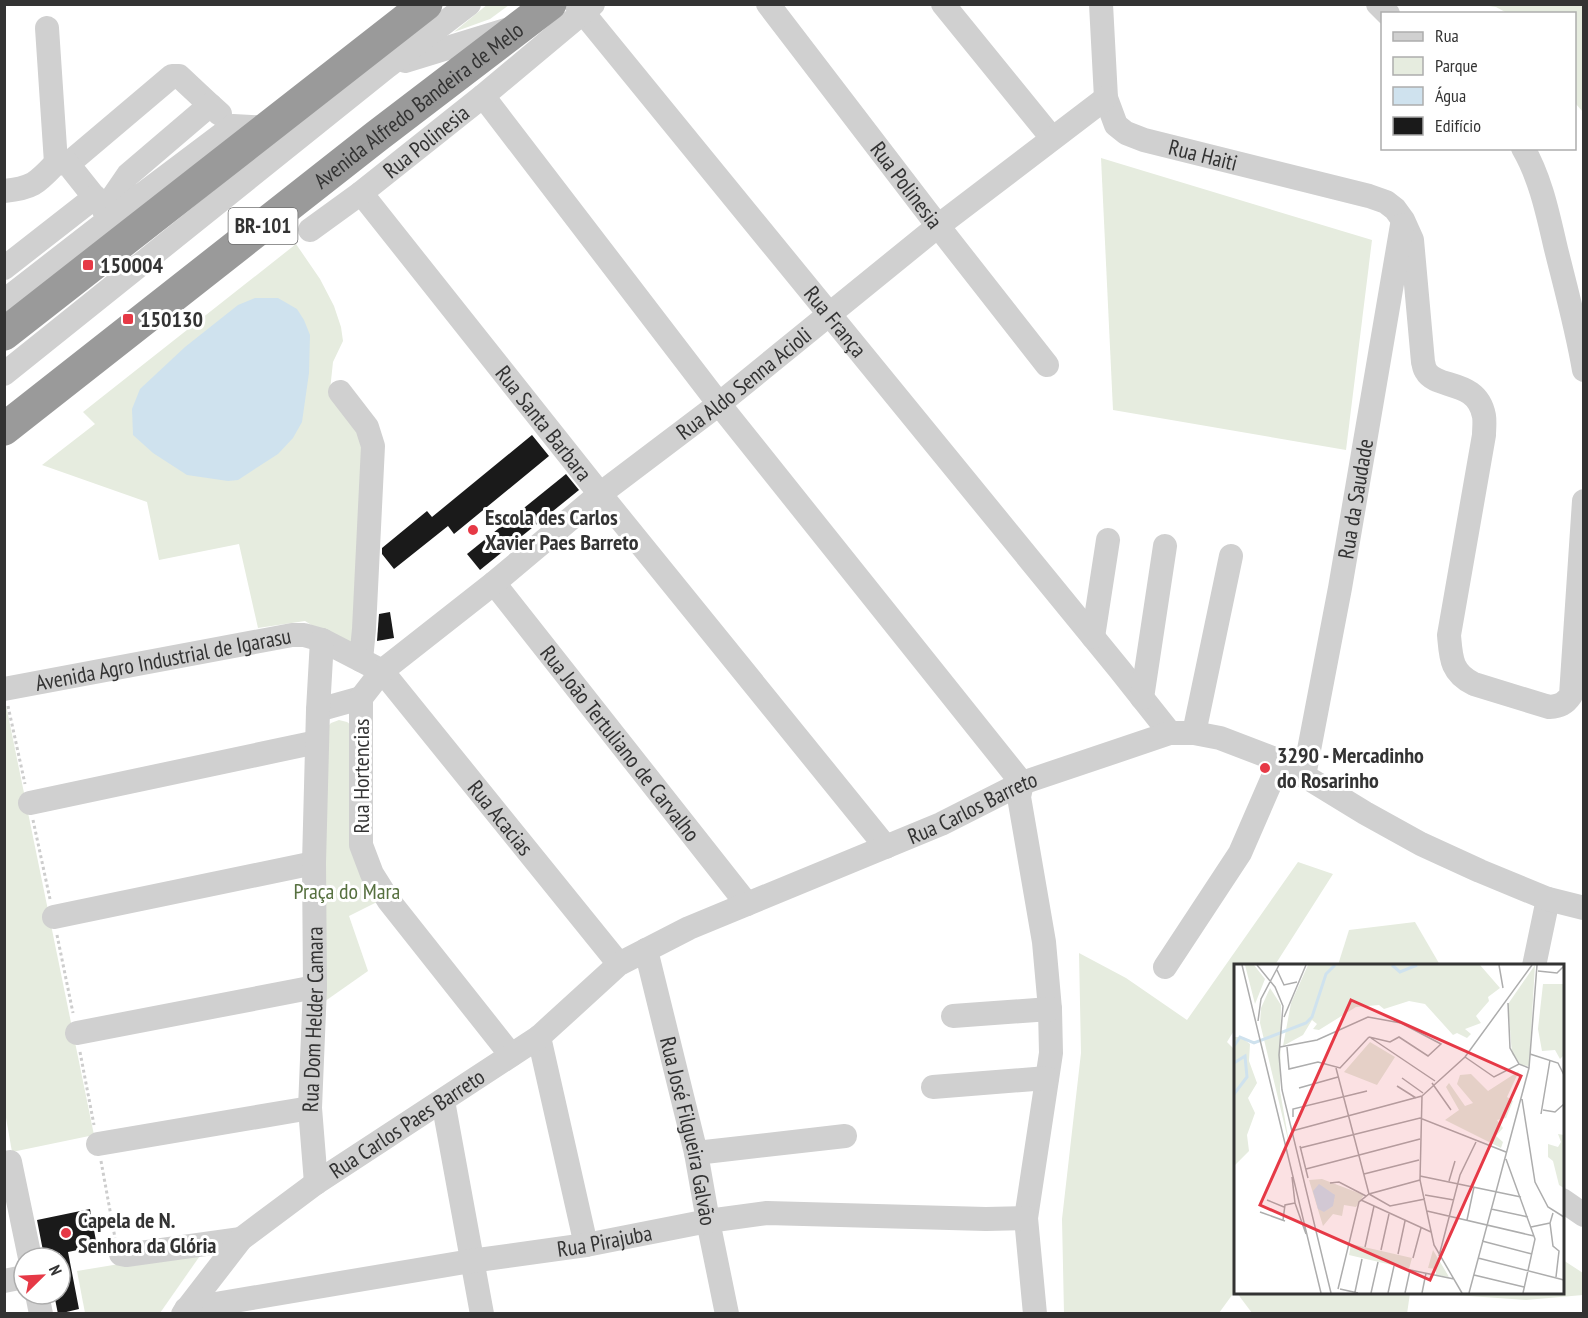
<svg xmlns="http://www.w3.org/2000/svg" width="1588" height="1318" font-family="'PT Sans Narrow',sans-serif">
	<rect width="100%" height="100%" fill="#fff"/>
	<g fill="#e6ecdf">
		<path d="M488,4L509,5L490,19L454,32Z"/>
		<path d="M1482,5H1583V112L1575,103L1574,14L1507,13L1496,7Z"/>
		<path d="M1101,158L1372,240L1346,450L1113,410Z"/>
		<path d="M296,244L320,279L334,306L341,327L343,341L333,362L330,390L362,432L358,644L348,648L305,621L258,628L239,544L159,560L147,502L42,465L95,424L83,412Z"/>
		<path d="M4,705H6L94,1135L12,1152L5,1112Z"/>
		<path d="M339,720L347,722L351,725L349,834L350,844L377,902L349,916L368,971L321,1004L328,726L331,723Z"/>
		<path d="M1298,862L1333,874L1275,965L1236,966L1235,1029L1227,1042L1236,1051L1235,1291L1219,1313H1064L1062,1219L1081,1053L1079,953L1126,978L1187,1020Z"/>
		<path d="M1415,922L1440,965H1338L1349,930Z"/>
		<path d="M204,1250L160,1313H85L77,1271Z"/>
		<path d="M1563,1260L1583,1273V1295L1526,1300L1427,1293L1562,1292Z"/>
		<path d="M1237,1293H1410L1407,1314L1252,1313Z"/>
	</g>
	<path fill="#cfe2ee" d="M255,298H278L297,309L304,320L310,335L309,373L302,422L293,438L278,454L238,480L228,481L187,475L153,453L133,435L132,409L140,389L185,347L238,305Z"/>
	<g fill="#1a1a1a">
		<path d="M532,435L549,456L454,534L448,526L394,569L382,554V548L427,511L432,517Z"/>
		<path d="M566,474L579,490L480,570L467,554Z"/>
		<path d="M390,612L394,638L377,641L379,614Z"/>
		<path d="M90,1209L97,1246L68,1252L79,1309L58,1314L54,1294H60V1253L44,1256L37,1220Z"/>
	</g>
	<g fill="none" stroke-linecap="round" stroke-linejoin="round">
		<g stroke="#cdcdcd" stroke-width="3" stroke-dasharray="3 3" stroke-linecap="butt">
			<path d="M8,706L25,784"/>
			<path d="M33,820L50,899"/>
			<path d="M57,935L73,1013"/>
			<path d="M80,1052L94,1125"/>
			<path d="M101,1161L115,1238"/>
		</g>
		<g stroke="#d0d0d0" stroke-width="24">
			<path id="s1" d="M576,4L1120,670L1170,733"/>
			<path id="s2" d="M768,4L938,226L1047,365"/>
			<path d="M943,4L1052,138"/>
			<path id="s3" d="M1101,4L1106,98L1116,125L1126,133L1144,140L1369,196L1386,202L1395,209L1403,220L1412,240L1423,362C1424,365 1424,369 1426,371C1436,390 1477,378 1484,416C1485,422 1484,429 1484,435L1449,635C1451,658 1451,673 1474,684L1549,707C1560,706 1565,704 1571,695L1584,501"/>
			<path d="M1378,4L1388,14"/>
			<path d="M47,28L56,163"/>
			<path d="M405,61L506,30"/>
			<path d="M483,96L719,404L1022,783L1019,797L1044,942L1050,1009L1051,1053L1026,1218L1035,1314"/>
			<path d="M1523,148C1541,179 1548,215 1556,249C1566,289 1577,329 1584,370"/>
			<path d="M68,164L172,76H179L210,105"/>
			<path d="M4,191C33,188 37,183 56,163L68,164L111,218"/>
			<path id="s4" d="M361,193L600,494L886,847"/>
			<path d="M104,210L128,175L210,105L220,114"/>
			<path id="s5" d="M310,230L361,193L483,96L593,4"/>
			<path d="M4,268L95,197"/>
			<path d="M4,301L111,218L233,126L270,128"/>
			<path d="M4,374L388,66L469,4"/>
			<path d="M340,392L367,427L373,446L364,629L361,660"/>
			<path id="s6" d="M494,583L747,904"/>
			<path d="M1093,637L1108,540"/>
			<path id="s7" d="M4,689L292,635H304L322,640L382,671L619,964"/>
			<path d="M1142,698L1165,546"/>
			<path d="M318,710L361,698"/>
			<path d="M1194,733L1231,556"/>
			<path id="s8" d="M1304,776L1340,588L1402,225"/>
			<path d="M30,803L317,742"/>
			<path d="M54,917L314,863"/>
			<path id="s9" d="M646,950L696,1153L708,1221L727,1314"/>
			<path d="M1534,966L1548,899"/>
			<path d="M1165,967L1240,853L1280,761"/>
			<path d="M953,1016L1050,1009"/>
			<path d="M77,1033L315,987"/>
			<path d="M539,1037L586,1245"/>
			<path id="s10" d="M511,1055L389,901L372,874L361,845V698L382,671L494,583L600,494L719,404L938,226L1106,98"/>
			<path d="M933,1087L1047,1078"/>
			<path d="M443,1101L482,1314"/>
			<path d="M98,1144L310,1108"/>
			<path d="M696,1153L845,1136"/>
			<path d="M4,1163L10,1162L30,1258"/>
			<path id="s11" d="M316,1183L310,1108L315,987L314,863L318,710L322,640"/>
			<path d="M1562,1200L1584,1215"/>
			<path d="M121,1254L126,1255L241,1239"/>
			<path d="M4,1281L24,1277"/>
			<path d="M37,1294L41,1314"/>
			<path id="s12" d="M186,1309L471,1261L586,1245L708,1221L767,1213L986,1219L1026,1218"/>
			<path id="s13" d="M183,1314L241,1239L316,1183L539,1037L619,964L689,928L941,824L1022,783L1170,733H1194L1220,738L1280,761L1365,813L1421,844L1480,871L1548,899L1584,908"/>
		</g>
		<g stroke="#9a9a9a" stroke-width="33">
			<path d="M4,334L426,4"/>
			<path id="s14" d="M4,429L377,136L550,4"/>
		</g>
	</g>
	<g fill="#e63946" stroke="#fff" stroke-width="2">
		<rect x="82" y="259" width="12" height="12" rx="3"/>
		<rect x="122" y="313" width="12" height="12" rx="3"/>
		<circle cx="473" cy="530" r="6"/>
		<circle cx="1265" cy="768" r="6"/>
		<circle cx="66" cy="1233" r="6"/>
	</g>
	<g text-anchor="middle" stroke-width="6" stroke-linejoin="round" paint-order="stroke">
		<rect fill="#fff" stroke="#707070" stroke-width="1.5" x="228.5" y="208" width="69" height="36" rx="4.5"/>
		<g font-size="21" font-weight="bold" fill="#333">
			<text x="263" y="233">BR-101</text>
		</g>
		<g font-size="22" fill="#333" stroke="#fff">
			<text dy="8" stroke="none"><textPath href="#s14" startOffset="526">Avenida Alfredo Bandeira de Melo</textPath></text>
			<text dy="8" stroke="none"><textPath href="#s5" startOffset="146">Rua Polinesia</textPath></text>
			<text dy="8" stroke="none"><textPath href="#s3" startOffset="216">Rua Haiti</textPath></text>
			<text dy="8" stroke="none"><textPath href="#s2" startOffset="228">Rua Polinesia</textPath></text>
			<text dy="8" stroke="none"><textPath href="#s1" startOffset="410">Rua França</textPath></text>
			<text dy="8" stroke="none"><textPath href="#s10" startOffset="903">Rua Aldo Senna Acioli</textPath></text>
			<text dy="8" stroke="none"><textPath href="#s4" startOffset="294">Rua Santa Barbara</textPath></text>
			<text dy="8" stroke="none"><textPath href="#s8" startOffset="282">Rua da Saudade</textPath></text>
			<text dy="8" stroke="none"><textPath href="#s7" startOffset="162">Avenida Agro Industrial de Igarasu</textPath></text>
			<text dy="8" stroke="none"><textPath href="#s6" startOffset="204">Rua João Tertuliano de Carvalho</textPath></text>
			<text transform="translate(361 776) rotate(-90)" y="8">Rua Hortencias</text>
			<text dy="8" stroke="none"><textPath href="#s13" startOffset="950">Rua Carlos Barreto</textPath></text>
			<text dy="8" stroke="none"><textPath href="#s7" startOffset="580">Rua Acacias</textPath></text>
			<text dy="8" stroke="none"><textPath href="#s11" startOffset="164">Rua Dom Helder Camara</textPath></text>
			<text dy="8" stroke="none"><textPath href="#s13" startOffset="297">Rua Carlos Paes Barreto</textPath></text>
			<text dy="8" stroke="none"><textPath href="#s9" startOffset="186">Rua José Filgueira Galvão</textPath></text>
			<text dy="8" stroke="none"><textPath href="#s12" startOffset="424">Rua Pirajuba</textPath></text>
		</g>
		<g font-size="22" font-weight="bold" fill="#333" stroke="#fff" text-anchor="start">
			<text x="100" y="273">150004</text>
			<text x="140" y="327">150130</text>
			<text x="485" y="525">Escola des Carlos<tspan x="485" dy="25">Xavier Paes Barreto</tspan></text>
			<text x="1277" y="763">3290 - Mercadinho<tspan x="1277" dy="25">do Rosarinho</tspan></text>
			<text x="78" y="1228">Capela de N.<tspan x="78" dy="25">Senhora da Glória</tspan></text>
		</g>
		<g font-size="22" fill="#56703f" stroke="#fff">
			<text x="347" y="899">Praça do Mara</text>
		</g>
	</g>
	<g transform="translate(1234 964)">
		<rect width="330" height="330" fill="#fff"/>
		<path d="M11,1H20L31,15L21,40ZM74,1H246L266,24L254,33L255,37L242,52L247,59L231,65L237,70L233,74L223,69L219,71L191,40L175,37L150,45L145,41L122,43L85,66L79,65L83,60L78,56L69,71L49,82L57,39ZM301,1L295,102L287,101L278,90L274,40ZM309,20H330V91L326,95L321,86L308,87L304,65ZM36,24L47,41L46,127L56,184L26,59L27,44ZM0,73H7L16,80L15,97L23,119L14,134L21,149L13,171L15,187L0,202ZM136,78L161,93L143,121L110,108ZM285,107L273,133L279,137L272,154L263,156L269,164L262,172L269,178L267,184L211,156L225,146L212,123L215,119L231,142L239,139L223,120L226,111L237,110L254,127ZM324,170L330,171V224L325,221L319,197L314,193V180L324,183L327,178ZM88,215L130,231L122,243L110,241L108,252L99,250L89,262L75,216ZM117,280L178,294L175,305L115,291ZM199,286L215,313L202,311V305L194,304Z" fill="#e6ecdf"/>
		<path d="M85,220L101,231L99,242L90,248L84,245L79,227Z" fill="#cfe2ee"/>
		<path fill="none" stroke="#cfe2ee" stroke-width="3" d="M158,1L166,8L183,1M0,82L6,73L20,79L72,59L78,53L92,10L101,1M0,99L11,92L13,113L0,130"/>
		<path fill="none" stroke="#adadad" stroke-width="1.5" d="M8,1L87,329M23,1L41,23L49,42L45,91L48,126L97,329M265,1L269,24M43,6L50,21L63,18M304,7L323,9L330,2M274,39L276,84L285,100M50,53L72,1M24,57L27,35L45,1M137,74L201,117M46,83L83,76L134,53L167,59L207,80L194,92L165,73L156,78L135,73M53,83L55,105L84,98L106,104L135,73M296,90L324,99L330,111M231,93L260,113L285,100L295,104M102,104L135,230M168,114L189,129M198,119L217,146M163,122L182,134M65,124L104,113M288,135L301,218L314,243L330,253M309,146L321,148L330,140M307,150L316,96M59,153V145L133,127M58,167L188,132M66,182L74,214M66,184L186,154L272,188M272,195L301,275L289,329M72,205L186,175M130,210L185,196M186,212L287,233M58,213L61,239L72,270M215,217L221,197M96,219L105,218L132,232M135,230L156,242L191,235M191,231L220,236M33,236L50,243M127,236L197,268M257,245L294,253M193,247L300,272M26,248L51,257M319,249L316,259L319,282L325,287L322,313M49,256L51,241L61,239M233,256L240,223M297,263L316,259M248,277L298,290M131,283L140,242M147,286L155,250M164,290L171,257M205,292L226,211L242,178M179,294L187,264M244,294L330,316M240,311L290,323M104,325L125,238L135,230L186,216M106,325L124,329M121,328L128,295M137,329L144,298M154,329L160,302M171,329L176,306L220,315M188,329L192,309M228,329L200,281L186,216L188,132L231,93L298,1M235,329L295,104L303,1"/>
		<path fill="#e63946" fill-opacity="0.15" stroke="#e63946" stroke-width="3" d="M117,36L287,112L196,316L26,241Z"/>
		<rect width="330" height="330" fill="none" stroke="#333" stroke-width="3"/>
	</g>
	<rect width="1588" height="1318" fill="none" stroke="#333333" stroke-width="12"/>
	<rect x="1381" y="12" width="195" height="138" fill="#ffffff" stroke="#adadad" stroke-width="1.5"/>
	<rect x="1393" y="32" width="30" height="9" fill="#d0d0d0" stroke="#adadad" stroke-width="1.5"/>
	<text x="1435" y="42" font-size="18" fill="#333333">Rua</text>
	<rect x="1393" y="57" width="30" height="18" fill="#e6ecdf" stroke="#adadad" stroke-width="1.5"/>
	<text x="1435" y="72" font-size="18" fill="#333333">Parque</text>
	<rect x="1393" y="87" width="30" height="18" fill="#cfe2ee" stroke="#adadad" stroke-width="1.5"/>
	<text x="1435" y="102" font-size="18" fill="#333333">Água</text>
	<rect x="1393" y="117" width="30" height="18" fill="#1a1a1a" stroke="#adadad" stroke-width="1.5"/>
	<text x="1435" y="132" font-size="18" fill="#333333">Edifício</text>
	<g transform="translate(42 1276) rotate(66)"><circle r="28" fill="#ffffff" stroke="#adadad" stroke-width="1.5"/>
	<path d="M0-4.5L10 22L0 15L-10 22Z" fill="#e63946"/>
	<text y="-9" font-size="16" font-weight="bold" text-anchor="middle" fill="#333333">N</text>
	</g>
</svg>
